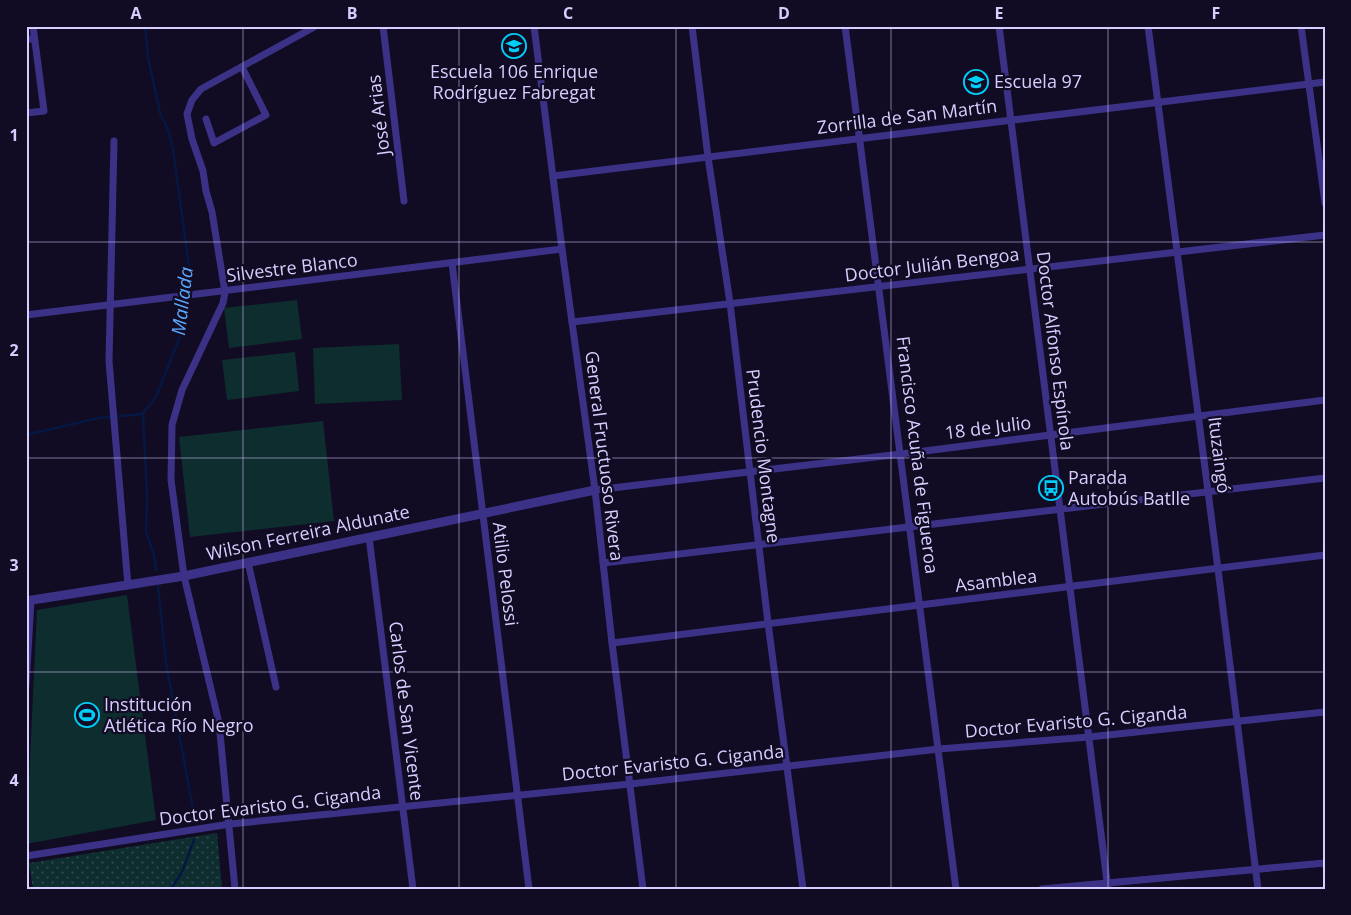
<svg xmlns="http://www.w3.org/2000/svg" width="1351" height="915" font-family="'Open Sans',sans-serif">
	<defs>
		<pattern id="grass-dots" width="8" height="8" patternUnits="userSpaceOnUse" patternTransform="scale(1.25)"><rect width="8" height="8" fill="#0e2d2e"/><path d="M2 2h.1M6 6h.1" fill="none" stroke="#304a4d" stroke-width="1.8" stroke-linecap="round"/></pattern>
	</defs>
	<rect width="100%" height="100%" fill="#110c23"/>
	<path fill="url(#grass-dots)" d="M217,833L222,889H33L29,863Z"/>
	<g fill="#0e2d2e">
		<path d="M297,300L302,339L229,348L224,308Z"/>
		<path d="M399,344L402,400L315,404L313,348Z"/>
		<path d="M295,352L299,391L227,400L222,360Z"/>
		<path d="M323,421L334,521L190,537L179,437Z"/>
		<path d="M127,595L156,820L26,844L37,610Z"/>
	</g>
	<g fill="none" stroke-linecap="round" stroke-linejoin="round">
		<g stroke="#051743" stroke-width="2.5">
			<path d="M145,26L148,57L160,113L169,132L173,149L190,274L183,329L156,397L143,413L147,497L146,532L154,555L156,570"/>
			<path d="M26,435L98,418L143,414"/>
			<path d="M158,586L166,663L195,820"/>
			<path d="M171,889L182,872L194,840"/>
		</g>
		<g stroke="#3b3287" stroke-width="7">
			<path d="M383,26L404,201"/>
			<path d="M534,26L562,249L595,490L612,643L643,889"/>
			<path d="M692,26L708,157L730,303L768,623L803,889"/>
			<path d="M845,26L956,889"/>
			<path d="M999,26L1108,889"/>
			<path d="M1148,26L1218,569L1258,889"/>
			<path d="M1301,26L1325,203"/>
			<path d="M26,39H34"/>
			<path d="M26,113L44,111L33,26"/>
			<path d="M206,119L214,143L266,115L242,67"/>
			<path d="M114,141L109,361L128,586"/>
			<path d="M553,176L1325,82"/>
			<path d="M452,263L529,889"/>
			<path d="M26,315L562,249"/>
			<path d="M572,322L1325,235"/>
			<path d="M595,490L901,454L1325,400"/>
			<path d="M369,537L413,889"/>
			<path d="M248,562L276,687"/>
			<path d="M603,563L1325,478"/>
			<path d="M612,643L1325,555"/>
			<path d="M26,685L31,600"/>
			<path d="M26,856L230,824L630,784L939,749L1089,737L1325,712"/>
			<path d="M235,889L219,723L184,576L171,480L172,425L182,390L223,303L225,292L212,212L206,191L203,171L192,139L187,114L192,100L201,89L316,26"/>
			<path d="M1042,889L1325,863"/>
		</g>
		<path stroke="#3b3287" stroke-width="9" d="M26,601L184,576L595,490"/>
	</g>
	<path fill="none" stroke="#d7ceff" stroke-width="1" stroke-opacity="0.55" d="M243,26V889M459,26V889M676,26V889M891,26V889M1108,26V889M26,242H1325M26,458H1325M26,672H1325"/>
	<defs>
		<symbol id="school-ring" viewBox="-11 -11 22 22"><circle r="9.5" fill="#110c23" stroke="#00cef9" stroke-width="1.5"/><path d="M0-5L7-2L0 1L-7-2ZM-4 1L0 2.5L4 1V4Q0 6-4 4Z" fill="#00cef9"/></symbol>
		<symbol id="bus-ring" viewBox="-11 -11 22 22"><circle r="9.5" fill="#110c23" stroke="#00cef9" stroke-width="1.5"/><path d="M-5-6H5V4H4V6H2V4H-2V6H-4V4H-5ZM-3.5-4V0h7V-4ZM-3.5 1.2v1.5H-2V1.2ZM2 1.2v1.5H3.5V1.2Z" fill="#00cef9"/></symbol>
		<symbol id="stadium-ring" viewBox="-11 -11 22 22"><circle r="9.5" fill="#110c23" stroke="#00cef9" stroke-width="1.5"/><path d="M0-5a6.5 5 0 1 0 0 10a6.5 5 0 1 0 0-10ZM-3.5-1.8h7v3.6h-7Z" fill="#00cef9"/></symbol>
	</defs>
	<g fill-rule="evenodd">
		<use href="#school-ring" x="500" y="32" width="28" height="28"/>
		<use href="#school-ring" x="962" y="68" width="28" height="28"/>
		<use href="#bus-ring" x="1037" y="474" width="28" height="28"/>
		<use href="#stadium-ring" x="73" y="701" width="28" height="28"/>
	</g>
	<g text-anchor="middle" stroke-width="4.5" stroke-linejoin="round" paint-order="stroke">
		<g font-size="18" fill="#d7ceff" stroke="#110c23" text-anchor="start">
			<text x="514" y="78" text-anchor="middle">Escuela 106 Enrique<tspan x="514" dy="21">Rodríguez Fabregat</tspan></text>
			<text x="994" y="88">Escuela 97</text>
			<text x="1068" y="484">Parada<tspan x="1068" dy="21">Autobús Batlle</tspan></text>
			<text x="104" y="711">Institución<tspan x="104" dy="21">Atlética Río Negro</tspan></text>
		</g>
		<g font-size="18" fill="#d7ceff" stroke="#110c23">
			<text transform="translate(379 115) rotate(-97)" y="6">José Arias</text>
			<text transform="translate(907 117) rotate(-7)" y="6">Zorrilla de San Martín</text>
			<text transform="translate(932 265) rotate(-7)" y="6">Doctor Julián Bengoa</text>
			<text transform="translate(292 268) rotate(-7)" y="6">Silvestre Blanco</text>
			<text transform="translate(1055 351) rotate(83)" y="6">Doctor Alfonso Espínola</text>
			<text transform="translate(988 428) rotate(-7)" y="6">18 de Julio</text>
			<text transform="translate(917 455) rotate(83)" y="6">Francisco Acuña de Figueroa</text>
			<text transform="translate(1219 455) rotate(83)" y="6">Ituzaingó</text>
			<text transform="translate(604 456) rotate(83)" y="6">General Fructuoso Rivera</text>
			<text transform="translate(763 456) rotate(83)" y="6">Prudencio Montagne</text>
			<text transform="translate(308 533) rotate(-12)" y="6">Wilson Ferreira Aldunate</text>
			<text transform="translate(505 574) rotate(83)" y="6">Atilio Pelossi</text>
			<text transform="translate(996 581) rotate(-7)" y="6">Asamblea</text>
			<text transform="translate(406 711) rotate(83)" y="6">Carlos de San Vicente</text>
			<text transform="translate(1076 722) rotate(-5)" y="6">Doctor Evaristo G. Ciganda</text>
			<text transform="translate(673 763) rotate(-6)" y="6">Doctor Evaristo G. Ciganda</text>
			<text transform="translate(270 806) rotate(-7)" y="6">Doctor Evaristo G. Ciganda</text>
		</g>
		<g font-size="19" font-style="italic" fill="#5ca8ff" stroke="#110c23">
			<text transform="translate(182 301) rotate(-83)" y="7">Mallada</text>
		</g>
	</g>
	<rect width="1351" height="915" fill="none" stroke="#110c23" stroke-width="55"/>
	<rect x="28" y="28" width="1296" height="860" fill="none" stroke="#d7ceff" stroke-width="2"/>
	<g font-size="16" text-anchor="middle" font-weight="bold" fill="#d7ceff">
		<text x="136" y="19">A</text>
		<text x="352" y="19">B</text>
		<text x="568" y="19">C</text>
		<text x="784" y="19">D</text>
		<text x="999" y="19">E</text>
		<text x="1216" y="19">F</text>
		<text x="14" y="141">1</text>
		<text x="14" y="356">2</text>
		<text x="14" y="571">3</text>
		<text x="14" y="786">4</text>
	</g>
</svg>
